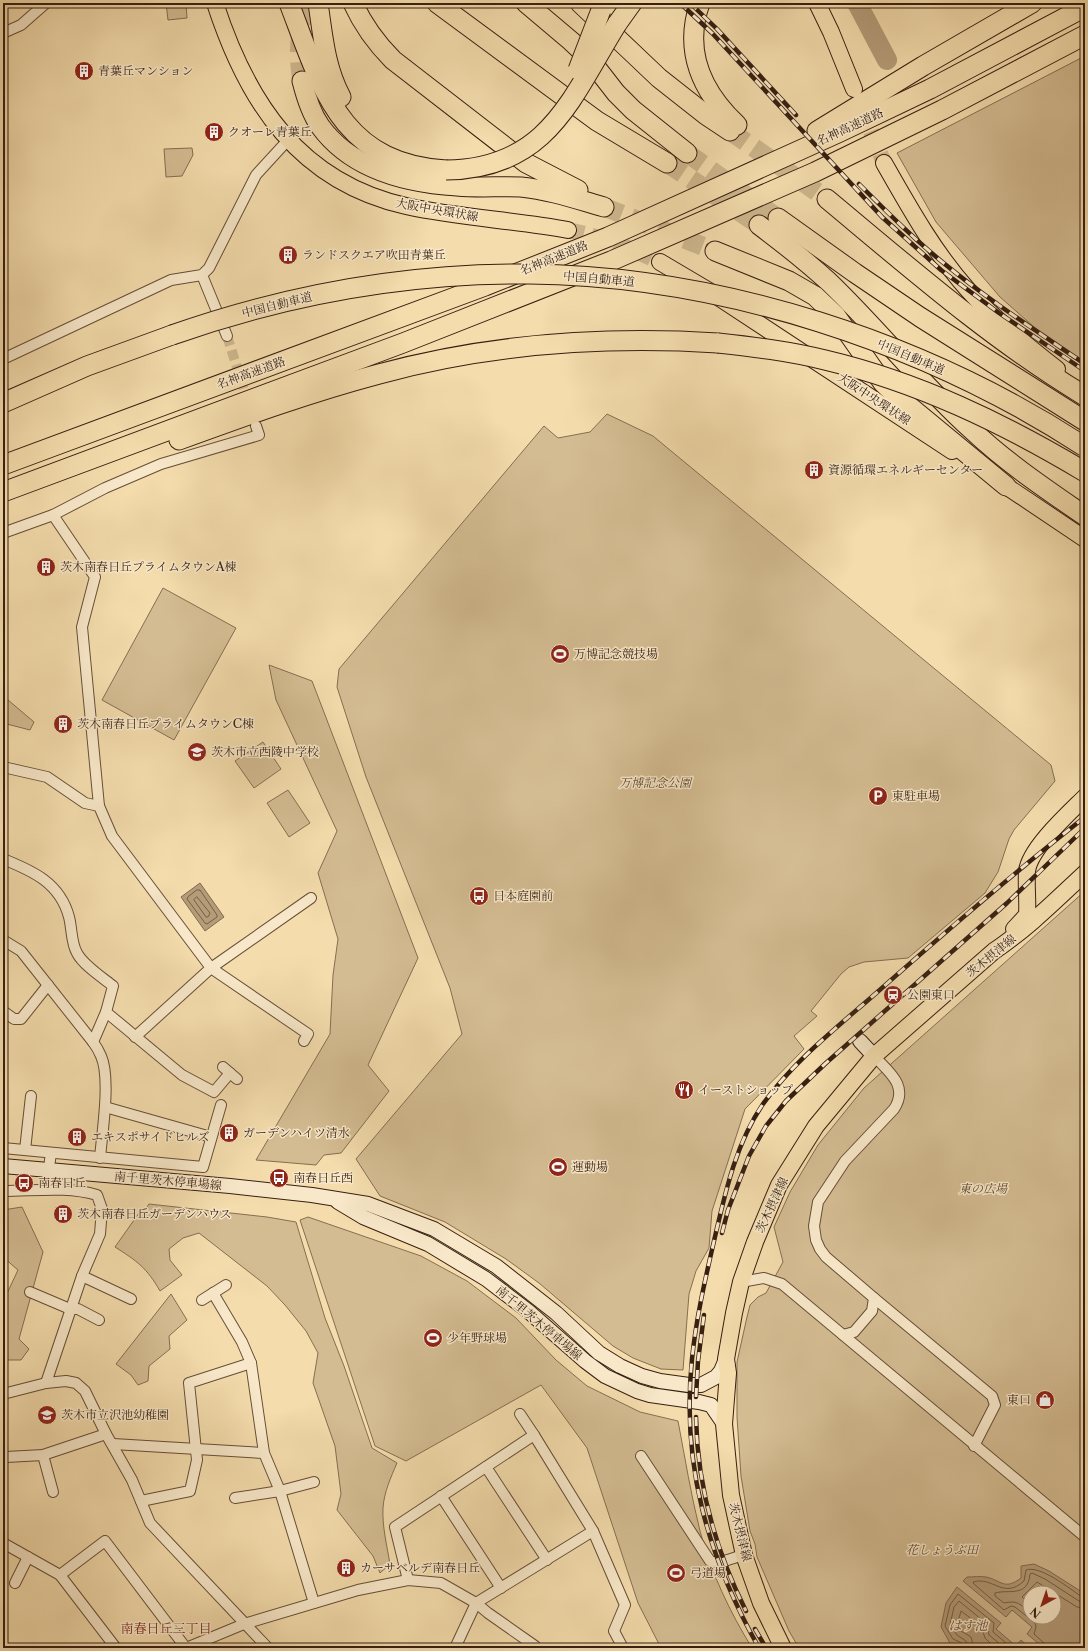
<svg xmlns="http://www.w3.org/2000/svg" width="1088" height="1651" font-family="'Libre Caslon Text','Noto Serif JP',serif">
	<rect width="100%" height="100%" fill="#f4dcac"/>
	<filter id="stains"><feTurbulence type="fractalNoise" baseFrequency=".005" numOctaves="4"/><feColorMatrix values="0 0 0 0 .2 0 0 0 0 .09 0 0 0 0 .02 0 0 0 .5 -.17"/></filter>
	<radialGradient id="worn" r=".72"><stop offset=".6" stop-color="#630" stop-opacity="0"/><stop offset="1" stop-color="#630" stop-opacity=".3"/></radialGradient>
	<g fill="#d4bc92" stroke="#866e52" fill-rule="evenodd">
		<path d="M166,3H186L187,18L168,20Z"/>
		<path d="M1085,56V366L1059,349L1000,297L936,222L897,153Z"/>
		<path d="M192,148L193,155L182,176L166,177L164,149Z"/>
		<path d="M607,414L653,436L1051,765L1055,781L1014,830L1009,839L998,872L985,893L908,958L864,962L849,967L841,974L811,1011L817,1016L794,1036L804,1049L745,1109L712,1211L709,1248L696,1271L689,1294L683,1370L661,1369L633,1358L613,1346L539,1283L506,1259L445,1222L380,1196L356,1159L462,1034L450,988L366,777L337,687L339,669L544,426L558,438L590,432Z"/>
		<path d="M163,588L236,628L174,740L102,700Z"/>
		<path d="M269,665L312,681L418,958L368,1065L389,1091L341,1153L324,1155L316,1165L256,1160L330,1034L333,975L338,939L318,873L337,831L276,700Z"/>
		<path d="M8,700L34,722L30,730L3,723V707Z"/>
		<path d="M263,742L281,769L254,788L235,761Z"/>
		<path d="M288,790L310,823L289,837L267,803Z"/>
		<path d="M1085,891V1648H799L789,1631L757,1557L755,1544L750,1531L741,1476L737,1417V1362L747,1317L750,1305L758,1297L766,1293L783,1262L774,1227L790,1192L818,1145L864,1088ZM1030,1593H1054V1617H1030Z"/>
		<path d="M149,1204L267,1217L296,1222L325,1318L344,1366L372,1448L397,1463C391,1477 384,1492 383,1508C382,1526 387,1546 390,1564L380,1573L373,1556L337,1510L341,1494L335,1446L313,1383L318,1353L306,1331L285,1305L267,1286L199,1233L183,1238L169,1249L170,1260L182,1275L160,1291C147,1268 137,1261 115,1247L139,1213L144,1211Z"/>
		<path d="M22,1207L43,1252L19,1339L29,1349L21,1360H3V1302L18,1270L3,1257V1210Z"/>
		<path d="M308,1217L421,1256L467,1281L516,1318L556,1360L587,1386L640,1412L678,1421C685,1458 691,1495 700,1531C711,1573 730,1612 752,1648H661L638,1603L587,1448L541,1385L406,1461L375,1446L300,1220Z"/>
		<path d="M171,1294L187,1320L169,1336L170,1349L149,1366L148,1381L138,1385L131,1375L116,1364Z"/>
	</g>
	<g fill="#b49c78" stroke="#826a4f" fill-rule="evenodd">
		<path d="M200,883L224,917L205,931L181,897Z"/>
		<path d="M1034,1564L1049,1571L1085,1594V1648H1044L1027,1634L1032,1627L1012,1610L1006,1617L963,1581L967,1577C973,1577 980,1576 986,1577C1001,1580 1004,1591 1021,1578V1566ZM1030,1593H1054V1617H1030Z"/>
		<path d="M957,1587L1001,1623L996,1629L1016,1646L1021,1640L1030,1648H962L950,1643L941,1627L946,1603Z"/>
	</g>
	<g fill="none" stroke-linecap="round" stroke-linejoin="round">
		<g stroke="#765e45" stroke-width="1">
			<path d="M197,890H200L217,915V917L207,924L205,923L187,899L188,897Z"/>
			<path d="M197,897L210,913L208,917H206L194,900Z"/>
			<path d="M1030,1605L1022,1597L1037,1582L1077,1607L1085,1608"/>
			<path d="M1030,1613C1020,1604 1018,1600 1004,1603L995,1596V1593C1008,1589 1028,1598 1030,1574L1032,1573L1045,1579L1079,1601L1085,1602"/>
			<path d="M963,1648L962,1643L953,1639L945,1626L950,1605L958,1594L994,1623L993,1632L1012,1648"/>
			<path d="M968,1648L966,1641L957,1635L950,1625L954,1607L959,1601L987,1624L989,1635L1005,1648"/>
			<path d="M974,1648L971,1637L961,1631L957,1625L961,1611L981,1626L985,1638L995,1648"/>
			<path d="M1046,1648L1045,1644L1034,1634L1036,1627L1035,1623L1015,1607L1011,1606L1004,1610L974,1584L973,1582C993,1576 1003,1600 1024,1581L1026,1570C1040,1565 1069,1588 1082,1597H1085"/>
		</g>
		<path stroke="#b49c78" stroke-width="20" d="M857,3L887,60"/>
		<path stroke="#ceb68d" stroke-width="10" stroke-dasharray="10 5" stroke-linecap="butt" d="M227,336L249,405"/>
		<g stroke="#ceb68d" stroke-width="16" stroke-dasharray="16 8" stroke-linecap="butt">
			<path d="M862,109L884,163"/>
			<path d="M568,230C602,237 630,248 660,262"/>
		</g>
		<g stroke="#ceb68d" stroke-width="19" stroke-dasharray="19 10" stroke-linecap="butt">
			<path d="M302,81C297,54 299,28 310,3"/>
			<path d="M730,131L827,199"/>
			<path d="M687,153L778,218"/>
			<path d="M667,163L759,225"/>
			<path d="M604,207L715,251"/>
		</g>
		<defs>
			<g id="street">
				<path d="M3,33L21,25L46,3"/>
				<path d="M202,275L227,336"/>
				<path d="M3,359L171,280L202,275L209,268L256,175L288,140"/>
				<path d="M53,515L95,577L82,627L99,806L112,836L211,968L308,1034L304,1041"/>
				<path d="M3,533L53,515L105,488L161,464L259,435L256,426"/>
				<path d="M3,767L47,777L85,803L99,806"/>
				<path d="M3,859C33,871 60,883 69,917C72,928 71,943 77,953C83,965 103,978 113,986L106,1012L93,1042"/>
				<path d="M3,940L21,951L93,1042C96,1046 99,1051 101,1056C111,1078 102,1133 100,1158"/>
				<path d="M3,1011L14,1019H21L48,985"/>
				<path d="M106,1012L182,1075L214,1092L230,1073"/>
				<path d="M135,1037L211,968L311,898"/>
				<path d="M874,1056C889,1072 909,1086 894,1109L845,1161L818,1202L814,1226L816,1240L820,1249L826,1257L874,1298L992,1396L995,1405L974,1446"/>
				<path d="M223,1067L237,1079"/>
				<path d="M105,1107L211,1137"/>
				<path d="M3,1148L203,1167L221,1105"/>
				<path d="M25,1150L31,1096"/>
				<path d="M46,1189L51,1153"/>
				<path d="M3,1191C35,1191 66,1186 97,1195L102,1209L100,1234L82,1276L46,1383"/>
				<path d="M82,1276L131,1299"/>
				<path d="M741,1282L764,1278L782,1284L1085,1537"/>
				<path d="M30,1292L70,1309H78L99,1320"/>
				<path d="M213,1293L242,1342L251,1363L264,1453L280,1491L314,1603"/>
				<path d="M202,1300L226,1285"/>
				<path d="M843,1335L854,1332L872,1311L874,1298"/>
				<path d="M3,1394L46,1383L66,1381L76,1383L85,1391L106,1434L132,1480L150,1523L268,1648"/>
				<path d="M520,1414L534,1435"/>
				<path d="M113,1444L264,1453"/>
				<path d="M3,1455L6,1457L43,1455L106,1434"/>
				<path d="M43,1455L53,1492"/>
				<path d="M641,1456L710,1561C719,1565 734,1557 744,1555"/>
				<path d="M486,1467L547,1560"/>
				<path d="M441,1496L501,1588"/>
				<path d="M235,1498L280,1491L314,1482"/>
				<path d="M141,1501L190,1491L197,1460L189,1383L251,1363"/>
				<path d="M3,1543L60,1575L116,1648"/>
				<path d="M60,1575L105,1541L186,1648"/>
				<path d="M408,1580L395,1527L534,1435L593,1531L625,1605L614,1631L623,1648"/>
				<path d="M15,1583L28,1557"/>
				<path d="M186,1648L244,1624L358,1590L408,1580L441,1583L476,1603L488,1613L535,1646L536,1648"/>
				<path d="M455,1648L476,1603L593,1531"/>
			</g>
			<g id="secondary">
				<path d="M860,1041L874,1056"/>
				<path d="M3,1166L230,1186L312,1195L368,1204L434,1229L496,1266L556,1313L599,1353L620,1366L642,1376L660,1381L689,1385H701L716,1377L721,1371L726,1359"/>
				<path d="M338,1202L363,1217L428,1244L486,1279L528,1311L585,1361L605,1376L637,1391L650,1395L699,1402L711,1405L724,1424"/>
			</g>
			<g id="primary">
				<path d="M215,3C247,102 299,182 406,206C460,218 515,220 568,230"/>
				<path d="M817,3L831,32L854,89"/>
				<path d="M884,163C909,207 934,252 968,290C995,320 1026,345 1057,369"/>
				<path d="M660,262L709,291L952,451"/>
				<path d="M997,480L1085,539"/>
				<path d="M1014,929L1027,915C1028,900 1026,886 1027,871C1030,848 1069,813 1085,797"/>
				<path d="M783,1648L761,1603L744,1555L731,1495L724,1424L728,1373L726,1359L734,1313L741,1282L755,1242L779,1185L816,1126L874,1056L994,951C1027,929 1056,900 1085,873"/>
			</g>
			<g id="highway">
				<path d="M289,3C321,86 340,164 446,170"/>
				<path d="M318,3C323,36 325,67 341,97"/>
				<path d="M353,3C363,25 376,43 393,60L526,163L578,190"/>
				<path d="M437,3L597,121L667,163"/>
				<path d="M526,3L571,41L588,57L616,93L633,110L687,153"/>
				<path d="M580,3L659,78L706,115L730,131"/>
				<path d="M700,3C683,51 702,92 737,125"/>
				<path d="M617,24L632,3"/>
				<path d="M302,81C306,97 311,113 320,126C351,169 407,183 457,186C479,188 500,186 521,187C550,190 576,199 604,207"/>
				<path d="M817,131L923,66L1032,3"/>
				<path d="M827,199C910,268 992,340 1085,396"/>
				<path d="M778,218L855,273L920,317L1085,421"/>
				<path d="M759,225C783,243 807,262 829,282C879,330 921,384 972,430C1007,463 1046,489 1085,516"/>
				<path d="M715,251L789,281L815,296L836,316L883,383L897,396L1006,486"/>
				<path d="M3,403L87,366L172,335"/>
				<path d="M179,440C245,416 311,392 379,374C489,344 604,336 718,343"/>
				<path d="M3,465L485,286L608,237L840,132L930,89L1085,7"/>
				<path d="M3,492L403,343L611,261L815,172L942,110L1085,35"/>
			</g>
		</defs>
		<use href="#street" stroke="#664e38" stroke-width="12"/>
		<use href="#secondary" stroke="#371f12" stroke-width="16"/>
		<use href="#primary" stroke="#371f12" stroke-width="18"/>
		<use href="#highway" stroke="#371f12" stroke-width="21"/>
		<use href="#street" stroke="#f8e8c9" stroke-width="10"/>
		<use href="#secondary" stroke="#f8e8c9" stroke-width="14"/>
		<use href="#primary" stroke="#f4dcac" stroke-width="16"/>
		<use href="#highway" stroke="#f4dcac" stroke-width="19"/>
		<defs>
			<g id="rail">
				<path d="M680,3L712,33L882,217L941,270L999,313L1085,371"/>
				<path d="M690,3L717,29L796,115"/>
				<path d="M859,184C887,212 915,240 946,265C990,301 1038,332 1085,364"/>
				<path d="M722,1233L728,1210L749,1156L766,1126L786,1101L826,1063L1007,903L1085,828"/>
				<path d="M696,1397L698,1361L704,1315"/>
				<path d="M696,1417C697,1484 716,1551 746,1611"/>
				<path d="M755,1629L766,1648"/>
				<path d="M759,1648C708,1557 681,1465 692,1359C696,1319 705,1280 714,1241C725,1194 735,1145 763,1104C793,1062 835,1029 874,995C943,934 1012,874 1085,817"/>
			</g>
		</defs>
		<use href="#rail" stroke="#371f12" stroke-width="4.5"/>
		<use href="#rail" stroke="#f8e8c9" stroke-width="3" stroke-dasharray="9" stroke-linecap="butt"/>
		<defs>
			<g id="highway-bridge">
				<path d="M578,70L601,10"/>
				<path d="M446,170C548,169 571,98 617,24"/>
				<path d="M172,335C286,295 408,273 529,274C722,276 924,342 1085,447"/>
				<path d="M718,343C754,347 789,351 825,360C918,382 1003,423 1085,472"/>
			</g>
		</defs>
		<use href="#highway-bridge" stroke="#371f12" stroke-width="21" stroke-linecap="butt"/>
		<use href="#highway-bridge" stroke="#f4dcac" stroke-width="19"/>
	</g>
	<defs>
		<symbol id="building-disc" viewBox="-11 -11 22 22"><circle r="9.5" fill="#8f2418" stroke="#f8e8c9"/><path d="M-4-6H4V6H1V3H-1V6H-4ZM-2.5-4.3h1.7v1.8h-1.7ZM.8-4.3h1.7v1.8H.8ZM-2.5-1h1.7V.8h-1.7ZM.8-1h1.7V.8H.8Z" fill="#fff"/></symbol>
		<symbol id="stadium-disc" viewBox="-11 -11 22 22"><circle r="9.5" fill="#8f2418" stroke="#f8e8c9"/><path d="M0-5a6.5 5 0 1 0 0 10a6.5 5 0 1 0 0-10ZM-3.5-1.8h7v3.6h-7Z" fill="#fff"/></symbol>
		<symbol id="school-disc" viewBox="-11 -11 22 22"><circle r="9.5" fill="#8f2418" stroke="#f8e8c9"/><path d="M0-5L7-2L0 1L-7-2ZM-4 1L0 2.5L4 1V4Q0 6-4 4Z" fill="#fff"/></symbol>
		<symbol id="parking-disc" viewBox="-11 -11 22 22"><circle r="9.5" fill="#8f2418" stroke="#f8e8c9"/><path d="M-3.5-5.5H1a3.5 3.5 0 0 1 0 7H-1V5.5H-3.5ZM-1-3.4V-.6H.8a1.4 1.4 0 0 0 0-2.8Z" fill="#fff"/></symbol>
		<symbol id="bus-disc" viewBox="-11 -11 22 22"><circle r="9.5" fill="#8f2418" stroke="#f8e8c9"/><path d="M-5-6H5V4H4V6H2V4H-2V6H-4V4H-5ZM-3.5-4V0h7V-4ZM-3.5 1.2v1.5H-2V1.2ZM2 1.2v1.5H3.5V1.2Z" fill="#fff"/></symbol>
		<symbol id="station-disc" viewBox="-11 -11 22 22"><circle r="9.5" fill="#8f2418" stroke="#f8e8c9"/><path d="M-3-6H3Q5-6 5-4V2Q5 4 3 4L4.5 6H3L1.5 4h-3L-3 6H-4.5L-3 4Q-5 4-5 2V-4Q-5-6-3-6ZM-3.5-4v3h7v-3ZM-3.5 1v1.5H-2V1ZM2 1v1.5H3.5V1Z" fill="#fff"/></symbol>
		<symbol id="restaurant-disc" viewBox="-11 -11 22 22"><circle r="9.5" fill="#8f2418" stroke="#f8e8c9"/><path d="M-5-6h1v4h1v-4h1v4h1v-4h1v5L-1.5 .5V6h-2V.5L-5-1ZM5-6V6H3V1.5H1.5Q1.5-4 5-6Z" fill="#fff"/></symbol>
		<symbol id="shop-disc" viewBox="-11 -11 22 22"><circle r="9.5" fill="#8f2418" stroke="#f8e8c9"/><path d="M-5-2.5h2.3a2.7 3.5 0 0 1 5.4 0H5L5.5 6h-11ZM-1.5-2.5h3a1.5 2.3 0 0 0-3 0Z" fill="#fff"/></symbol>
	</defs>
	<g fill-rule="evenodd">
		<use href="#building-disc" x="73" y="60" width="22" height="22"/>
		<use href="#building-disc" x="203" y="121" width="22" height="22"/>
		<use href="#building-disc" x="277" y="244" width="22" height="22"/>
		<use href="#building-disc" x="803" y="459" width="22" height="22"/>
		<use href="#building-disc" x="35" y="556" width="22" height="22"/>
		<use href="#stadium-disc" x="549" y="643" width="22" height="22"/>
		<use href="#building-disc" x="52" y="713" width="22" height="22"/>
		<use href="#school-disc" x="186" y="741" width="22" height="22"/>
		<use href="#parking-disc" x="867" y="785" width="22" height="22"/>
		<use href="#bus-disc" x="468" y="885" width="22" height="22"/>
		<use href="#station-disc" x="882" y="984" width="22" height="22"/>
		<use href="#restaurant-disc" x="673" y="1079" width="22" height="22"/>
		<use href="#building-disc" x="218" y="1122" width="22" height="22"/>
		<use href="#building-disc" x="66" y="1126" width="22" height="22"/>
		<use href="#stadium-disc" x="547" y="1156" width="22" height="22"/>
		<use href="#bus-disc" x="268" y="1167" width="22" height="22"/>
		<use href="#bus-disc" x="13" y="1172" width="22" height="22"/>
		<use href="#building-disc" x="52" y="1203" width="22" height="22"/>
		<use href="#stadium-disc" x="422" y="1327" width="22" height="22"/>
		<use href="#shop-disc" x="1034" y="1389" width="22" height="22"/>
		<use href="#school-disc" x="36" y="1404" width="22" height="22"/>
		<use href="#building-disc" x="335" y="1557" width="22" height="22"/>
		<use href="#stadium-disc" x="665" y="1562" width="22" height="22"/>
	</g>
	<g text-anchor="middle" stroke-width="3" stroke-linejoin="round" paint-order="stroke">
		<g font-size="12" fill="#371f12" stroke="#f8e8c9" text-anchor="start">
			<text x="98" y="75">青葉丘マンション</text>
			<text x="228" y="136">クオーレ青葉丘</text>
			<text x="302" y="259">ランドスクエア吹田青葉丘</text>
			<text x="828" y="474">資源循環エネルギーセンター</text>
			<text x="60" y="571">茨木南春日丘プライムタウンA棟</text>
			<text x="574" y="658">万博記念競技場</text>
			<text x="77" y="728">茨木南春日丘プライムタウンC棟</text>
			<text x="211" y="756">茨木市立西陵中学校</text>
			<text x="892" y="800">東駐車場</text>
			<text x="493" y="900">日本庭園前</text>
			<text x="907" y="999">公園東口</text>
			<text x="698" y="1094">イーストショップ</text>
			<text x="243" y="1137">ガーデンハイツ清水</text>
			<text x="91" y="1141">エキスポサイドヒルズ</text>
			<text x="572" y="1171">運動場</text>
			<text x="293" y="1182">南春日丘西</text>
			<text x="38" y="1187">南春日丘</text>
			<text x="77" y="1218">茨木南春日丘ガーデンハウス</text>
			<text x="447" y="1342">少年野球場</text>
			<text x="1031" y="1404" text-anchor="end">東口</text>
			<text x="61" y="1419">茨木市立沢池幼稚園</text>
			<text x="360" y="1572">カーサベルデ南春日丘</text>
			<text x="690" y="1577">弓道場</text>
		</g>
		<g font-size="12" fill="#371f12" stroke="#f8e8c9">
			<text transform="translate(850 127) rotate(-25)" y="4">名神高速道路</text>
			<text transform="translate(437 210) rotate(10)" y="4">大阪中央環状線</text>
			<text transform="translate(554 258) rotate(-22)" y="4">名神高速道路</text>
			<text transform="translate(599 279) rotate(5)" y="4">中国自動車道</text>
			<text transform="translate(277 305) rotate(-14)" y="4">中国自動車道</text>
			<text transform="translate(911 357) rotate(23)" y="4">中国自動車道</text>
			<text transform="translate(251 373) rotate(-20)" y="4">名神高速道路</text>
			<text transform="translate(874 399) rotate(33)" y="4">大阪中央環状線</text>
			<text transform="translate(991 956) rotate(-39)" y="4">茨木摂津線</text>
			<text transform="translate(168 1181) rotate(5)" y="4">南千里茨木停車場線</text>
			<text transform="translate(772 1205) rotate(-65)" y="4">茨木摂津線</text>
			<text transform="translate(539 1323) rotate(40)" y="4">南千里茨木停車場線</text>
			<text transform="translate(740 1532) rotate(76)" y="4">茨木摂津線</text>
		</g>
		<g font-size="12" font-style="italic" fill="#5e4632" stroke="#f8e8c9">
			<text x="655" y="787">万博記念公園</text>
			<text x="983" y="1193">東の広場</text>
			<text x="942" y="1554">花しょうぶ田</text>
		</g>
		<g font-size="13" font-style="italic" fill="#634b36" stroke="#f8e8c9">
			<text x="968" y="1630">はす池</text>
		</g>
		<g font-size="13" fill="#7a1f14" stroke="#f8e8c9">
			<text x="166" y="1633">南春日丘三丁目</text>
		</g>
	</g>
	<rect width="1088" height="1651" fill="none" stroke="#f4dcac" stroke-width="16"/>
	<rect x="4" y="4" width="1080" height="1643" fill="none" stroke="#371f12" stroke-width="2"/>
	<rect x="8" y="8" width="1072" height="1635" fill="none" stroke="#371f12"/>
	<g transform="translate(1042 1605) rotate(220)"><circle r="19" fill="#f8e8c9" stroke="#ab9880"/>
	<path d="M0-3L7 15L0 10L-7 15Z" fill="#8f2418"/>
	<text y="-6" font-size="11" font-weight="bold" text-anchor="middle" fill="#371f12">N</text>
	</g>
	<rect width="100%" height="100%" filter="url(#stains)"/>
	<rect width="100%" height="100%" fill="url(#worn)"/>
</svg>
